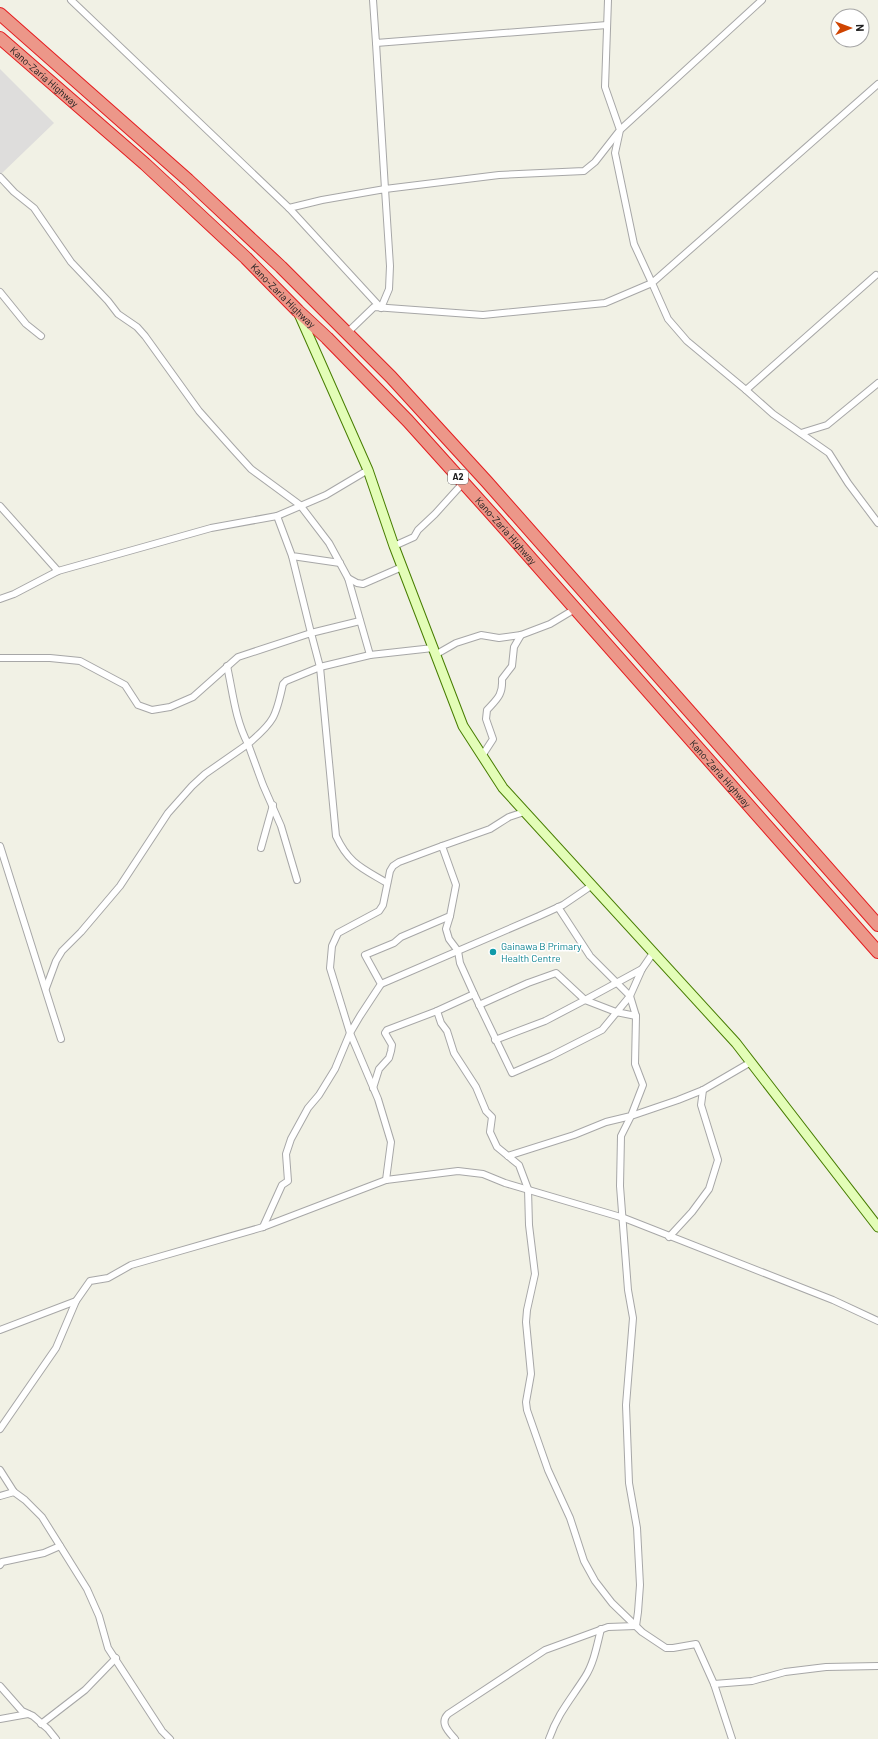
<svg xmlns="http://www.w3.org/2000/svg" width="878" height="1739" font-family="Barlow,sans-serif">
	<rect width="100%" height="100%" fill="#f1f1e5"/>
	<path fill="#dedddc" d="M0,69L54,123L0,175Z"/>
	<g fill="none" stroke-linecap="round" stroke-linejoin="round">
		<defs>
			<g id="street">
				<path d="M71,0L289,208"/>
				<path d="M373,0L376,43L607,25"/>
				<path d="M376,43L385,189L499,175L584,171L595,162L620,130L605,87L608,0"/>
				<path d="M0,177L14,192L34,208L71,262L108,301L118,314L137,327L145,336L199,411L231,447L251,469L300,505L329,543L348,578L370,655L433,648"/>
				<path d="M385,189L390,266L389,289L381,308L289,208L322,200Z"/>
				<path d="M876,275L746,390L687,341L668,319L652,283L878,84"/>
				<path d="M0,292L26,324L41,336"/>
				<path d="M347,333L374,307L483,315L605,303L652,283L634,244L615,153L620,130L762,0"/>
				<path d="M746,390L773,414L829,453L848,483L878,523"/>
				<path d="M801,433L827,425L878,383"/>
				<path d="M0,506L58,571"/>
				<path d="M277,516L326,495L368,470"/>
				<path d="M394,546L414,537L418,530L435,514L463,483"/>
				<path d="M292,556L311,633L360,621"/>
				<path d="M348,578L357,583L363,584L402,567"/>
				<path d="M0,599L14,594L58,571L211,528L277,516L292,556L340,563"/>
				<path d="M435,655L456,643L481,635L499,638L521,635L550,624L575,609"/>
				<path d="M0,658H50L80,661L125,685L138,705L152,710L170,707L193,697L238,657L311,633L320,667L370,655"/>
				<path d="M482,756L493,739L486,719L487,710C497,699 503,695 502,679L512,666L514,647L521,635"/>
				<path d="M0,846L61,1039"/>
				<path d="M261,848L273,805"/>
				<path d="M297,880L281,826L263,785L248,744C274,722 276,717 283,684L286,681L320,667L336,836C349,864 362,868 387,883"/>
				<path d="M450,916L446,929L449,939L458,951L460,963L474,994L437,1011L441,1023L447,1031L454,1053L476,1087L486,1111L492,1117L490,1132L497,1147L519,1165L528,1189L529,1225L535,1274L527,1310L526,1322L531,1374L526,1402L527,1410L548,1470L570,1518L584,1561L595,1581L612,1603L642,1632L666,1648H673L696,1644L714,1684L732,1739"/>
				<path d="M381,984L539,916L563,905L591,886"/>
				<path d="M46,988L56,961L62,951L81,932L120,886L168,813L192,786L205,774L248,744C235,719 233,693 227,666"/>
				<path d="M474,994L512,1073L551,1056L602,1030L630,996L642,969L653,953"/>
				<path d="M479,1005L528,983L556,973L585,1000L642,969"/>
				<path d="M495,1040L545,1021L585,1000L616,1012L636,1016"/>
				<path d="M373,1088L379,1069L389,1058L391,1051L392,1045L385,1033L387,1030L437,1011"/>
				<path d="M508,1156L574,1135L606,1122L631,1116L643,1085L635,1064L636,1016L630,996L590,956L558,907"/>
				<path d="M386,1180L391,1142L378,1099L350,1033L330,968L332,946L338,933L379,911L383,905L390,871L393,866L399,862L442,846"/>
				<path d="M263,1227L282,1185L288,1181L286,1154L291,1139L308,1108L319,1095L335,1069L350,1033L360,1016L381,984L365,955L394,943L401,937L450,916L456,885L442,846L490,829L509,817L524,812"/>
				<path d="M669,1237L692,1212L709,1189L718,1160L701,1105L703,1090"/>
				<path d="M0,1330L76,1301L90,1281L108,1278L131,1265L263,1227L386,1180L458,1171L483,1174L505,1183L624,1218L833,1300L878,1321"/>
				<path d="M0,1429L56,1348L76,1301"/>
				<path d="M0,1470L14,1492L25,1500L42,1517L87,1589L99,1616L108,1648L162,1731L170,1739"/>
				<path d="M0,1496L14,1492"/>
				<path d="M0,1565L2,1562L44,1553L60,1546"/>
				<path d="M636,1626L638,1612L640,1585L637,1528L629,1483L626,1405L633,1318L628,1290L620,1186L621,1136L631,1116L678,1100L703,1090L751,1062"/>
				<path d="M714,1684L752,1681L785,1672L826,1667L878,1666"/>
				<path d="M0,1686L22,1711L33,1716L48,1729L56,1739"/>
				<path d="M0,1719L28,1714"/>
				<path d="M41,1724L85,1690L116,1658"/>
				<path d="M455,1739C449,1732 439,1723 448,1714L545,1650L608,1627L636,1626"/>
				<path d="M549,1739C558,1713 571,1699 585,1677C594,1663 597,1645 601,1629"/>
			</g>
			<path id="secondary" d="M299,314L368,470L394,546L463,726L503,788L736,1043L878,1227"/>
			<g id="highway">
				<path d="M0,14L188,180L281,267L391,377L487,482L878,925"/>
				<path id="s1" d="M0,38L145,164L246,258L298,311L327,338L408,421L497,520L878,952"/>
			</g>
		</defs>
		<use href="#street" stroke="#a7a7a7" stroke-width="8"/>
		<use href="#secondary" stroke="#477d00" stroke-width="11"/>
		<use href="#highway" stroke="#e51c1f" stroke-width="14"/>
		<use href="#street" stroke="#fff" stroke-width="6"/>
		<use href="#secondary" stroke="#e3fdb7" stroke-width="9"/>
		<use href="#highway" stroke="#ec9789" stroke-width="12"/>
	</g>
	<circle fill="#0f9aa8" stroke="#fff" stroke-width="1.5" cx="493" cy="952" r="4"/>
	<g text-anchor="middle" stroke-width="3" stroke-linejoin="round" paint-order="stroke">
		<rect fill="#fff" stroke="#636363" stroke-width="1" x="448" y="470" width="20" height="14" rx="3"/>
		<g font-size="9" font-weight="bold" fill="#202020">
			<text x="458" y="480">A2</text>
		</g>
		<g font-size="10" fill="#202020" stroke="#fff">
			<text dy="4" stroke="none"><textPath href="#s1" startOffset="59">Kano-Zaria Highway</textPath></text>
			<text dy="4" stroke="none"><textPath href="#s1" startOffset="383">Kano-Zaria Highway</textPath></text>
			<text dy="4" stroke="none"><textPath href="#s1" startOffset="707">Kano-Zaria Highway</textPath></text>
			<text dy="4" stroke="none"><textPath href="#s1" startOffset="1031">Kano-Zaria Highway</textPath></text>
		</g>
		<g font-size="10" fill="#0d838f" stroke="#fff" text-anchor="start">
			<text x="501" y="950">Gainawa B Primary<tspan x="501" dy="12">Health Centre</tspan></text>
		</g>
	</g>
	<g transform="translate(850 28) rotate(89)"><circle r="19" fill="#ffffff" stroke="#a6a6a6"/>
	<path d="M0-3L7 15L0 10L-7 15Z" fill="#cf4400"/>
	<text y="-6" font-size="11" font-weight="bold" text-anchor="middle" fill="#202020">N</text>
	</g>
</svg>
